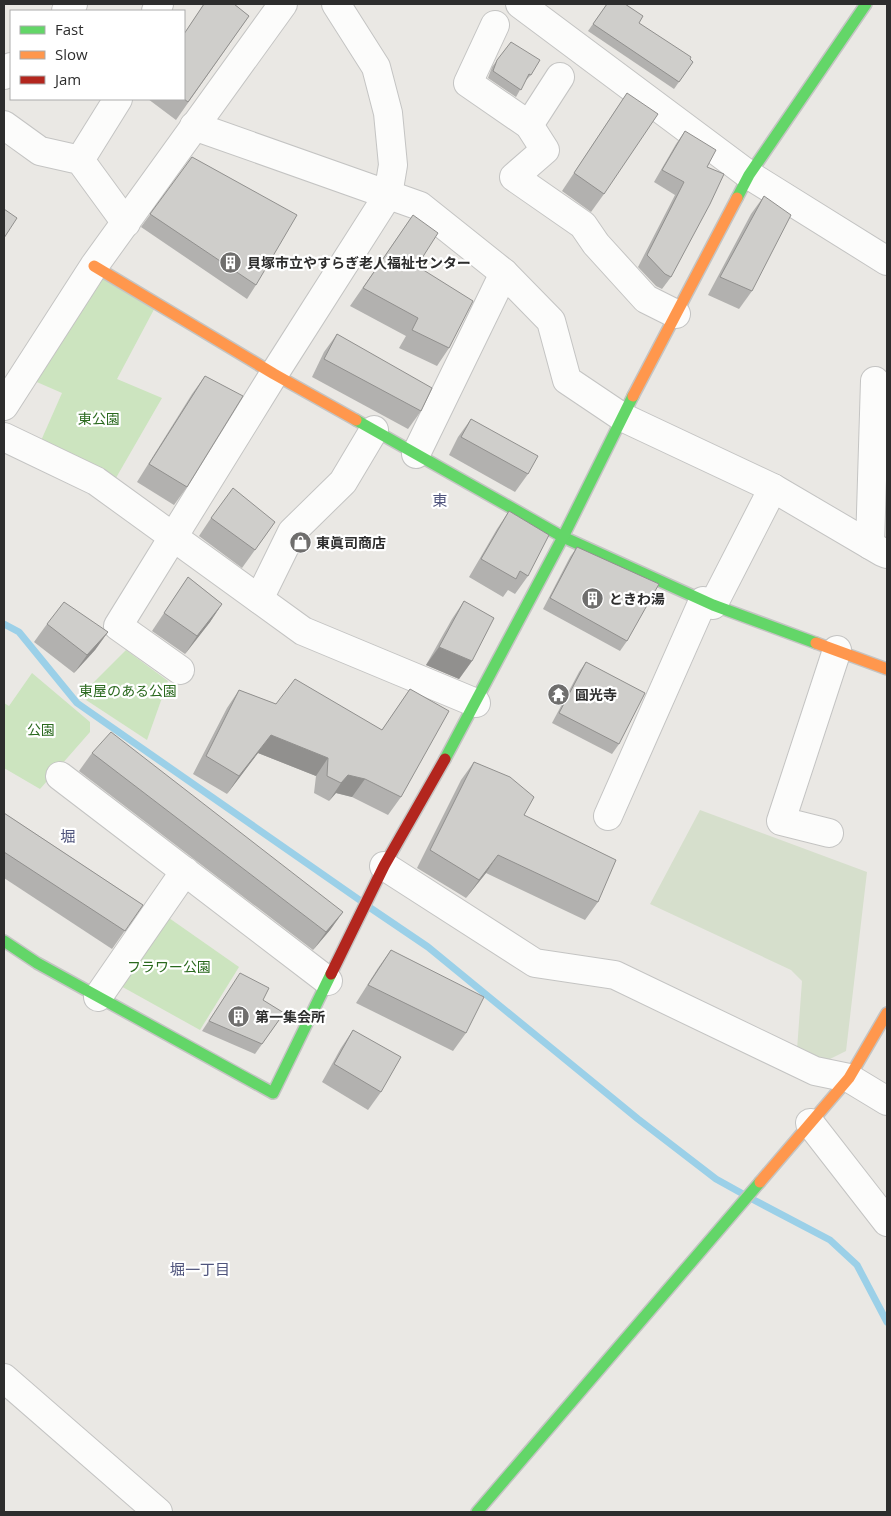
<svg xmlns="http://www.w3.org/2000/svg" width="891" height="1516" font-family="'Open Sans','Noto Sans JP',sans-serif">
	<rect width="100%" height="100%" fill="#eae8e4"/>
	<g fill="#cce4bf">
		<path d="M94,266L159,300L117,379L162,398L109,490L36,452L62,393L23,376Z"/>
		<path d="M126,650L168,681L147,740L80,696Z"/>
		<path d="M32,673L90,722V732L40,789L4,768V703L9,706Z"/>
		<path d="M159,911L239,967L200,1030L110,980Z"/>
	</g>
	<path fill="#d6dfcc" d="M700,810L867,872L846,1051L826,1061L797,1050L802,981L791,970L650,904Z"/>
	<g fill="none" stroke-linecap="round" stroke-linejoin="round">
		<g stroke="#9bd0e8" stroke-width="7">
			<path d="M4,624L19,632L77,703L361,901"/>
			<path d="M369,907L428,947L638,1119L716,1179L743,1194"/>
			<path d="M752,1199L830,1240L857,1265L887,1322"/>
		</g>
		<defs>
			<g id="street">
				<path d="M520,4L749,175L887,261"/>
				<path d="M66,11L73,4"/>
				<path d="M156,11L159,4"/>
				<path d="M495,25L468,83L529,125L545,150L514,177L583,225L596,244L646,299L676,314"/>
				<path d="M4,75L11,67"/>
				<path d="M4,125L40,151L80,160L126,223"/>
				<path d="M529,125L560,77"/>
				<path d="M194,126L420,206L504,273L551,321L567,380L622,417L773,488L882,552L887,554"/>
				<path d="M80,160L118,99"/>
				<path d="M4,406L94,266L283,4"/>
				<path d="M4,437L96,481L303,631L476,703"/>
				<path d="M416,454L504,273"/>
				<path d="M870,545L875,381"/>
				<path d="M259,599L292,532L343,482L374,430"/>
				<path d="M713,605L773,488"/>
				<path d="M180,670L118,626L274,374L388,195L393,165L388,113L376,67L336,4"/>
				<path d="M60,776L328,981"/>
				<path d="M608,816L703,601"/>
				<path d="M829,833L781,821L837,650"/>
				<path d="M384,866L535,963L615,975L815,1071L849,1078L887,1101"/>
				<path d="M98,997L185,871"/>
				<path d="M810,1123L887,1222"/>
				<path d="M4,1378L158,1512"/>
			</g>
			<g id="fast">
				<path d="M737,198L749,175L866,4"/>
				<path d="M356,420L563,537L713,605L816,643"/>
				<path d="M445,759L563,537L633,396"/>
				<path d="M4,941L37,963L273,1093L331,974"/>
				<path d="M477,1512L760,1182"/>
			</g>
			<g id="slow">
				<path d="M94,266L274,374L356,420"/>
				<path d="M633,396L737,198"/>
				<path d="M816,643L887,669"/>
				<path d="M760,1182L849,1078L887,1013"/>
			</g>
			<path id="jam" d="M331,974L384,866L445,759"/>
		</defs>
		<use href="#street" stroke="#c4c4c3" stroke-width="30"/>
		<use href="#fast" stroke="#c4c4c3" stroke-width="14"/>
		<use href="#slow" stroke="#c4c4c3" stroke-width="14"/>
		<use href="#jam" stroke="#c4c4c3" stroke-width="14"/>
		<use href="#street" stroke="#fcfcfb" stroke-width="28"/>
		<use href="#fast" stroke="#63d668" stroke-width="11"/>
		<use href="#slow" stroke="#ff974d" stroke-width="11"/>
		<use href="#jam" stroke="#b3261e" stroke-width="11"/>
	</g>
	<g fill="#b2b1af">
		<path d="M204,4H234L249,16L176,120L148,99H184V34Z"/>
		<path d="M607,4L639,23L693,62L674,89L588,31Z"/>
		<path d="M511,42L531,75L525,81L516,97L488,78L492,67Z"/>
		<path d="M627,93L604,194L591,212L562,191Z"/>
		<path d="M685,131L707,167L671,277L662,289L656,286L638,267L675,195L654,182L676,144Z"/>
		<path d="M192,157L256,285L247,299L141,227Z"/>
		<path d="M764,196L752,291L739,309L708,295L751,214Z"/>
		<path d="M413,215L417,266L449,348L437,366L399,348L406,336L350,306Z"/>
		<path d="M337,334L421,411L408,429L312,377L324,352Z"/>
		<path d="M205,376L187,487L174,505L137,482L192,394Z"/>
		<path d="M471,419L528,474L515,492L449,455L458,437Z"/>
		<path d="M509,511L528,576L515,594L508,590L503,597L469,577L497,529Z"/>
		<path d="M211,518L275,522L242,568L199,536Z"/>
		<path d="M577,547L627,641L620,651L543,609L570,557Z"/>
		<path d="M188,577L222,604L210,622L185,654L152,631Z"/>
		<path d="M464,601L472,661L459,679L426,665L452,619Z"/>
		<path d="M47,624L108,632L95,650L74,673L34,642Z"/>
		<path d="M586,662L619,744L612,754L552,723L579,672Z"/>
		<path d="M410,689L401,797L388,815L352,797L336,793L329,801L314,793L316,776L258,753L227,794L193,774L227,708L239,690L276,704L382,730Z"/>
		<path d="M92,753L343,912L330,930L313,950L79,771Z"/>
		<path d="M474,762L524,815L598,902L585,920L486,873L466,898L417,868L461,780Z"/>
		<path d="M4,813L143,905L112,949L4,878Z"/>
		<path d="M391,950L466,1033L453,1051L356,1003L378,968Z"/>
		<path d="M233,984L284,1013L255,1054L202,1031Z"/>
		<path d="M353,1030L381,1092L368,1110L322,1082L341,1048Z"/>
	</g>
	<g fill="#91908e">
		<path d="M222,604L210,622L185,654L197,636Z"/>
		<path d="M108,632L95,650L74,673L87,655Z"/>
		<path d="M439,647L472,661L459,679L426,665Z"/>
		<path d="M271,735L328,758L316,776L258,753L227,794L239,776Z"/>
		<path d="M348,775L365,779L352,797L336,793L329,801L341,783Z"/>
		<path d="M498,855L486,873L466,898L479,880Z"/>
		<path d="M343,912L330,930L313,950L326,932Z"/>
	</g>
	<g fill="#cfcecb" stroke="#91908e">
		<path d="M204,4H234L249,16L188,102L184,99V34Z"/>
		<path d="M607,4H625L643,16L639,23L691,57L690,59L693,62L679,82L593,24Z"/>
		<path d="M511,42L540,60L531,75L529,74L521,90L493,71L497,60Z"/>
		<path d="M627,93L658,114L604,194L574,173Z"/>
		<path d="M685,131L716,150L707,167L724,174L710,204L671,277L665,274L647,255L684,182L662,170Z"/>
		<path d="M192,157L297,215L256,285L150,214Z"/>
		<path d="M764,196L791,215L752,291L720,277Z"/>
		<path d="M4,209L17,218L4,238Z"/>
		<path d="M413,215L438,233L417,266L473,301L449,348L412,330L418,318L363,288Z"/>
		<path d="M337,334L432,388L421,411L324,359Z"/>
		<path d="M205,376L243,396L187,487L149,464Z"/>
		<path d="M471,419L538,456L528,474L461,437Z"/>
		<path d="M233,488L275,522L255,550L211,518Z"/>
		<path d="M509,511L549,535L528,576L520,571L516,579L481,559Z"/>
		<path d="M577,547L659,584L627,641L550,598Z"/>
		<path d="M188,577L222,604L197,636L164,613Z"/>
		<path d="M464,601L494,618L472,661L439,647Z"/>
		<path d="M64,602L108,632L87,655L47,624Z"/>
		<path d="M586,662L645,693L619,744L559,713Z"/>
		<path d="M295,679L382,730L410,689L449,711L401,797L365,779L348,775L341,783L327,776L328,758L271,735L239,776L206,756L239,690L276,704Z"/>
		<path d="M111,732L343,912L326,932L92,753Z"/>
		<path d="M474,762L510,777L534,797L524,815L616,860L598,902L498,855L479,880L430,850Z"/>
		<path d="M4,813L143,905L125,931L4,852Z"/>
		<path d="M391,950L484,997L466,1033L368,985Z"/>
		<path d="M240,973L269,988L263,1000L284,1013L262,1044L209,1021Z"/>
		<path d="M353,1030L401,1057L381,1092L334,1064Z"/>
	</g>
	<defs>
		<symbol id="building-disc" viewBox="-11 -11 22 22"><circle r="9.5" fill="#6f6e6d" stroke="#fff"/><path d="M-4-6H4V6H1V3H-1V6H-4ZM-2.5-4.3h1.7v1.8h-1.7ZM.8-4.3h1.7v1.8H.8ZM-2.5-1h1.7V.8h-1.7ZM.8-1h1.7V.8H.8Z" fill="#fff"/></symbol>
		<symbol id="shop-disc" viewBox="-11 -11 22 22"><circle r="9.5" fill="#6f6e6d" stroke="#fff"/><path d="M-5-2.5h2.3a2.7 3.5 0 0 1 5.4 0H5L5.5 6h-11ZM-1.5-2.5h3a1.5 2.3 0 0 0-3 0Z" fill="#fff"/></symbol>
		<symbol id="temple-disc" viewBox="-11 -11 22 22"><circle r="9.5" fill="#6f6e6d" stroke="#fff"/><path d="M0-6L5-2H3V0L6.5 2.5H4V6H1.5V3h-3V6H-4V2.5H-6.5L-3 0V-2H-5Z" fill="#fff"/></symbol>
	</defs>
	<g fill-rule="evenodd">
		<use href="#building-disc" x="218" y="250" width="25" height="25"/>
		<use href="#shop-disc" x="288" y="530" width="25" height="25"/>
		<use href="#building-disc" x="580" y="586" width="25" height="25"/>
		<use href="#temple-disc" x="546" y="682" width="25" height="25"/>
		<use href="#building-disc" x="226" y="1004" width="25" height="25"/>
	</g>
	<g text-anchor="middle" stroke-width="4.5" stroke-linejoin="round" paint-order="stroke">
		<g font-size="14" font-weight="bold" fill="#2d2d2d" stroke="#fff" text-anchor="start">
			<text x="247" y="268">貝塚市立やすらぎ老人福祉センター</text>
			<text x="316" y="548">東眞司商店</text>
			<text x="609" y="604">ときわ湯</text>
			<text x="575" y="700">圓光寺</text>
			<text x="255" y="1022">第一集会所</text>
		</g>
		<g font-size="14" fill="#2a691e" stroke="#fff">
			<text x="99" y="424">東公園</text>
			<text x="128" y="696">東屋のある公園</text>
			<text x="41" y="735">公園</text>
			<text x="169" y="972">フラワー公園</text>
		</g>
		<g font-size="15" fill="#4f547c" stroke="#fff">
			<text x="440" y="506">東</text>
			<text x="68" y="842">堀</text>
			<text x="200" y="1275">堀一丁目</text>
		</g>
	</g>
	<rect width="891" height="1516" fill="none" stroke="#2d2d2d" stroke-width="10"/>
	<rect x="10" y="10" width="175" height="90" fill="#ffffff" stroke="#ababab"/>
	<rect x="20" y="26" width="25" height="8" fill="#63d668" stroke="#ababab"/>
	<text x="55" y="35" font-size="15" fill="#2d2d2d">Fast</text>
	<rect x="20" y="51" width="25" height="8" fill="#ff974d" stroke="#ababab"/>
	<text x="55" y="60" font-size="15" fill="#2d2d2d">Slow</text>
	<rect x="20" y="76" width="25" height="8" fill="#b3261e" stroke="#ababab"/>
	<text x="55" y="85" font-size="15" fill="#2d2d2d">Jam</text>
</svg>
